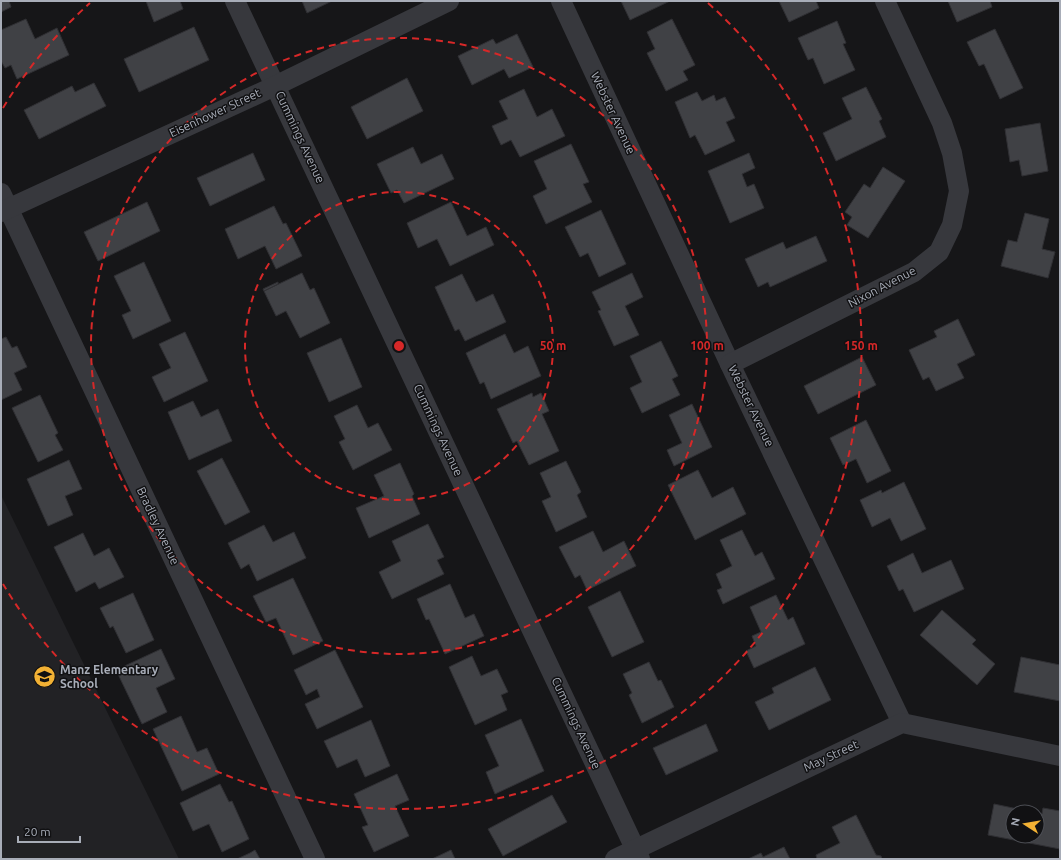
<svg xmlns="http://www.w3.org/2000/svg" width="1061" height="860" font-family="Ubuntu,sans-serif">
	<rect width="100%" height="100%" fill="#161618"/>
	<path fill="#222225" d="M1,495L179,859H1Z"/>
	<g fill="#404145" stroke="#303034">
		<path d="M1,1H9L11,7L1,12Z"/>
		<path d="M146,1H180L183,9L154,22Z"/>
		<path d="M302,1H332L307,13Z"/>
		<path d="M621,1H670L630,20Z"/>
		<path d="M779,1H816L819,8L789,22Z"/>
		<path d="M948,1H990L992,7L957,22Z"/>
		<path d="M26,19L35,39L57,28L69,55L17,79L11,65L5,68L1,61V30Z"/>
		<path d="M672,19L695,65L683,71L688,80L666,91L647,53L655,49L647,32Z"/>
		<path d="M837,21L846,43L843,44L855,70L824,84L813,58L808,60L798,38Z"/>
		<path d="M194,27L209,60L139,92L124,59Z"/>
		<path d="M995,29L1023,88L1000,99L984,64L979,66L967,42Z"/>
		<path d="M517,34L533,67L509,78L504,69L472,85L458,56L493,39L496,44Z"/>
		<path d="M407,78L423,111L367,139L351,107Z"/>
		<path d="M94,83L106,106L39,139L24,110L72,86L75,92Z"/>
		<path d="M866,87L882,119L879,121L886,137L836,161L823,133L852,119L842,98Z"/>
		<path d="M524,89L537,117L552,109L565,136L520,157L511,140L501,145L492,126L508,119L499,101Z"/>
		<path d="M697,92L702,101L714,95L716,101L725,97L735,118L726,122L735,141L705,155L695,135L690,138L675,102Z"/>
		<path d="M1040,123L1048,171L1022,176L1019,160L1010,162L1005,129Z"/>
		<path d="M571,144L589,182L583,184L592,202L546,224L533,196L547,189L534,161Z"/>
		<path d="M413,147L421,164L442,154L454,179L404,203L397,190L391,193L377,164Z"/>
		<path d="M253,153L265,180L210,206L197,178Z"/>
		<path d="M749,153L755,168L742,174L747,187L754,184L764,208L730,223L708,171Z"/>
		<path d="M883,167L905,181L868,238L847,225L852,217L845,212L864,184L870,188Z"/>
		<path d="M147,202L160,231L98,261L84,232Z"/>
		<path d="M451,202L467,236L486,227L494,245L450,266L437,239L418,248L407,223Z"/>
		<path d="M274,206L283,224L286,223L302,256L276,269L265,246L238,259L225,229Z"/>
		<path d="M601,210L626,264L599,277L588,253L580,257L565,227Z"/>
		<path d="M1025,213L1049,219L1042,249L1055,252L1048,278L1001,266L1008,240L1017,242Z"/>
		<path d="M816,236L827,261L770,287L768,282L758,287L745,259L783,242L786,249Z"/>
		<path d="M144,262L171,321L133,339L122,315L131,311L114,276Z"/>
		<path d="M302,273L310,290L314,288L330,323L300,338L286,311L276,316L264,291Z"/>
		<path d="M632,273L643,297L625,306L639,335L614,346L598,311L601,310L592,292Z"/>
		<path d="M462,274L476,302L493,294L506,322L465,341L459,329L455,331L435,287Z"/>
		<path d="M278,282V284L264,291L263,289Z"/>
		<path d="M958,319L975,355L957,364L964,378L936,391L929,377L923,380L909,350L937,337L934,331Z"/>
		<path d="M185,332L208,381L164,402L152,377L171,368L159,344Z"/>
		<path d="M505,334L514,353L528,346L541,376L491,399L484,382L480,384L466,353Z"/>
		<path d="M6,337L12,348L17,346L27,367L14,373L22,390L1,400V339Z"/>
		<path d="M341,338L362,387L329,402L307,353Z"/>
		<path d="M661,341L678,376L672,379L680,395L642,413L630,388L642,382L630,356Z"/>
		<path d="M862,357L876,385L818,414L804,386Z"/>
		<path d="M532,393L533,397L541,393L549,411L542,414L559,451L529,465L517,441L513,443L497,409Z"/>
		<path d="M40,395L58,433L55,435L63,450L38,462L12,408Z"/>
		<path d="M193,401L201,417L218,409L232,441L189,460L168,412Z"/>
		<path d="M692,404L712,447L674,466L667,450L682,443L669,415Z"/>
		<path d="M357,405L368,428L378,423L392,450L353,470L339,442L345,439L334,416Z"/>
		<path d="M866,420L891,471L867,483L856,459L843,465L830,438Z"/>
		<path d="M222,458L250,512L225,525L197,471Z"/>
		<path d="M69,460L82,489L65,496L73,515L48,526L27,479Z"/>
		<path d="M566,461L581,492L577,495L587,517L556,532L542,501L551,497L540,473Z"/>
		<path d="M400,463L414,494L412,496L420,514L369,538L356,508L384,496L374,475Z"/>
		<path d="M698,470L712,498L733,487L746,514L695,540L668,485Z"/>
		<path d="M904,482L926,529L901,541L890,518L872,527L860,500L881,490L882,493Z"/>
		<path d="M428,524L444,557L437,560L444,574L392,599L379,572L401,561L392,541Z"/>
		<path d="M264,525L273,542L294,532L306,558L257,581L249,564L241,569L228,543Z"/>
		<path d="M742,530L755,556L762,552L775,579L723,604L717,590L722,588L716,574L732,566L720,540Z"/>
		<path d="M593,531L603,552L624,541L636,566L587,590L580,575L575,578L559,547Z"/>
		<path d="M83,533L94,556L109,548L124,577L99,589L95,582L76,592L54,547Z"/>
		<path d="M913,553L922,573L951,560L964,589L914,612L903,589L899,591L887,566Z"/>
		<path d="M293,578L323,641L293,655L276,618L266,622L253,596Z"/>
		<path d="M450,584L465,618L474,614L484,636L445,654L429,619L426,620L417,599Z"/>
		<path d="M620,591L644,642L612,657L588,607Z"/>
		<path d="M133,593L154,640L126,653L113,626L110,628L100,608Z"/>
		<path d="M776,595L788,620L793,617L805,644L754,668L746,651L756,646L752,636L761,632L750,607Z"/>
		<path d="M942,610L976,640L972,644L995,664L977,685L920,635Z"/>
		<path d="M161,649L175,679L156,688L167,712L142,724L116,670Z"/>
		<path d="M335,650L363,707L317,729L305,704L320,697L317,689L306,695L294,670Z"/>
		<path d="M472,656L481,676L497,669L508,692L501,695L507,710L475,725L449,667Z"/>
		<path d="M1021,657L1060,665V701L1014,692Z"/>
		<path d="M649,662L658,681L661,680L674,707L642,723L629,695L632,693L623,674Z"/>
		<path d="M815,667L831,700L769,730L755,702L774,693L772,688Z"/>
		<path d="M181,716L197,752L207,748L219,774L182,791L153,729Z"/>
		<path d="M521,719L544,771L495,794L486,772L499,766L485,735Z"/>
		<path d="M371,720L390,766L365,777L357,759L337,768L324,741Z"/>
		<path d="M706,724L718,751L666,775L653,748Z"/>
		<path d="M397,774L409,800L395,806L409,836L374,852L362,827L368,825L354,794Z"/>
		<path d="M220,784L229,802L232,801L249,839L222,852L209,824L193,831L180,803Z"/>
		<path d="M552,795L567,822L503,856L488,829Z"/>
		<path d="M994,804L1032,812H1013V836H1037V813L1042,814L1043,808L1060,811V849L988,835Z"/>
		<path d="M856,815L876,855L881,856L882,859H817L816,855L840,843L832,827Z"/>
		<path d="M784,847L790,859H748L761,853L763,857Z"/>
		<path d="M255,850L260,859H237L250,853Z"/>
		<path d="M451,850L455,859H432Z"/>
	</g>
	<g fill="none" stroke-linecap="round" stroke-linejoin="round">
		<g stroke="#37383d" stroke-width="20">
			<path d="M235,1L640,859"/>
			<path d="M561,1L730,364L902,723"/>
			<path d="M1,193L315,859"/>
			<path d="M1,212L275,86L449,1"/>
			<path d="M730,364L914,272L939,252L952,225L959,191L952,153L942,123L885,1"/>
			<path d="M615,859L902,723L1060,756"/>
		</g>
	</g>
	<g fill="none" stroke="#d62828" stroke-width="2" stroke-dasharray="7 5">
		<circle cx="399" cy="346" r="154"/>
		<circle cx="399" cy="346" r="308"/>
		<path d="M3 108A462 462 0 0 1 90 3M708 3A462 462 0 1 1 3 584"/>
	</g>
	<defs>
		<symbol id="school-disc" viewBox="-11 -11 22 22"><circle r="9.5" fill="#f2b134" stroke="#111113"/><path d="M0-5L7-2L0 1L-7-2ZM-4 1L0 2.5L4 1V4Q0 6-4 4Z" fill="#111"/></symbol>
	</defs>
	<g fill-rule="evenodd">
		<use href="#school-disc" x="32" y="664" width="25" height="25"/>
	</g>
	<g text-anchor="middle" stroke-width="3" stroke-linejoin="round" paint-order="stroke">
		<g font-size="12" fill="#a8adb8" stroke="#111113">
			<text transform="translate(215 113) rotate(-25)" y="4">Eisenhower Street</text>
			<text transform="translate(613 113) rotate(65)" y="4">Webster Avenue</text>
			<text transform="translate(300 137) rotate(65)" y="4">Cummings Avenue</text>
			<text transform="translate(882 287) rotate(-28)" y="4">Nixon Avenue</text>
			<text transform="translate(751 406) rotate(64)" y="4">Webster Avenue</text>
			<text transform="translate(438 430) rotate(65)" y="4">Cummings Avenue</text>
			<text transform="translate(158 526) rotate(65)" y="4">Bradley Avenue</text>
			<text transform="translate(576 723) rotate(65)" y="4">Cummings Avenue</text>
			<text transform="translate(831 756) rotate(-25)" y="4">May Street</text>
		</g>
		<g font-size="12" font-weight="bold" fill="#a8adb8" stroke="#111113" text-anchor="start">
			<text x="60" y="674">Manz Elementary<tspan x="60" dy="14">School</tspan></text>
		</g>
	</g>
	<circle cx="399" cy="346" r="6" fill="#d62828" stroke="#111113" stroke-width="2"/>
	<g font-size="12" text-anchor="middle" font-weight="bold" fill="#d62828" stroke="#111113" stroke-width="3" stroke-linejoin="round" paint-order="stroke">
		<text x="553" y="350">50 m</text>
		<text x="707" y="350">100 m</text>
		<text x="861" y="350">150 m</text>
	</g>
	<rect width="1061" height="860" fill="none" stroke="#a8adb8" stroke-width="4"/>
	<g transform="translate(1025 824) rotate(282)"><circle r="19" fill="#111113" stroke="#4d4f55"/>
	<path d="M0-3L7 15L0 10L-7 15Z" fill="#f2b134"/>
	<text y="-6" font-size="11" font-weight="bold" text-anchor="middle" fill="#a8adb8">N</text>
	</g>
	<path d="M18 836v6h62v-6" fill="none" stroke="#a8adb8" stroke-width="2"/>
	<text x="24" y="836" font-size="12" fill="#a8adb8" stroke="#111113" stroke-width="3" paint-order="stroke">20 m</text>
</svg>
